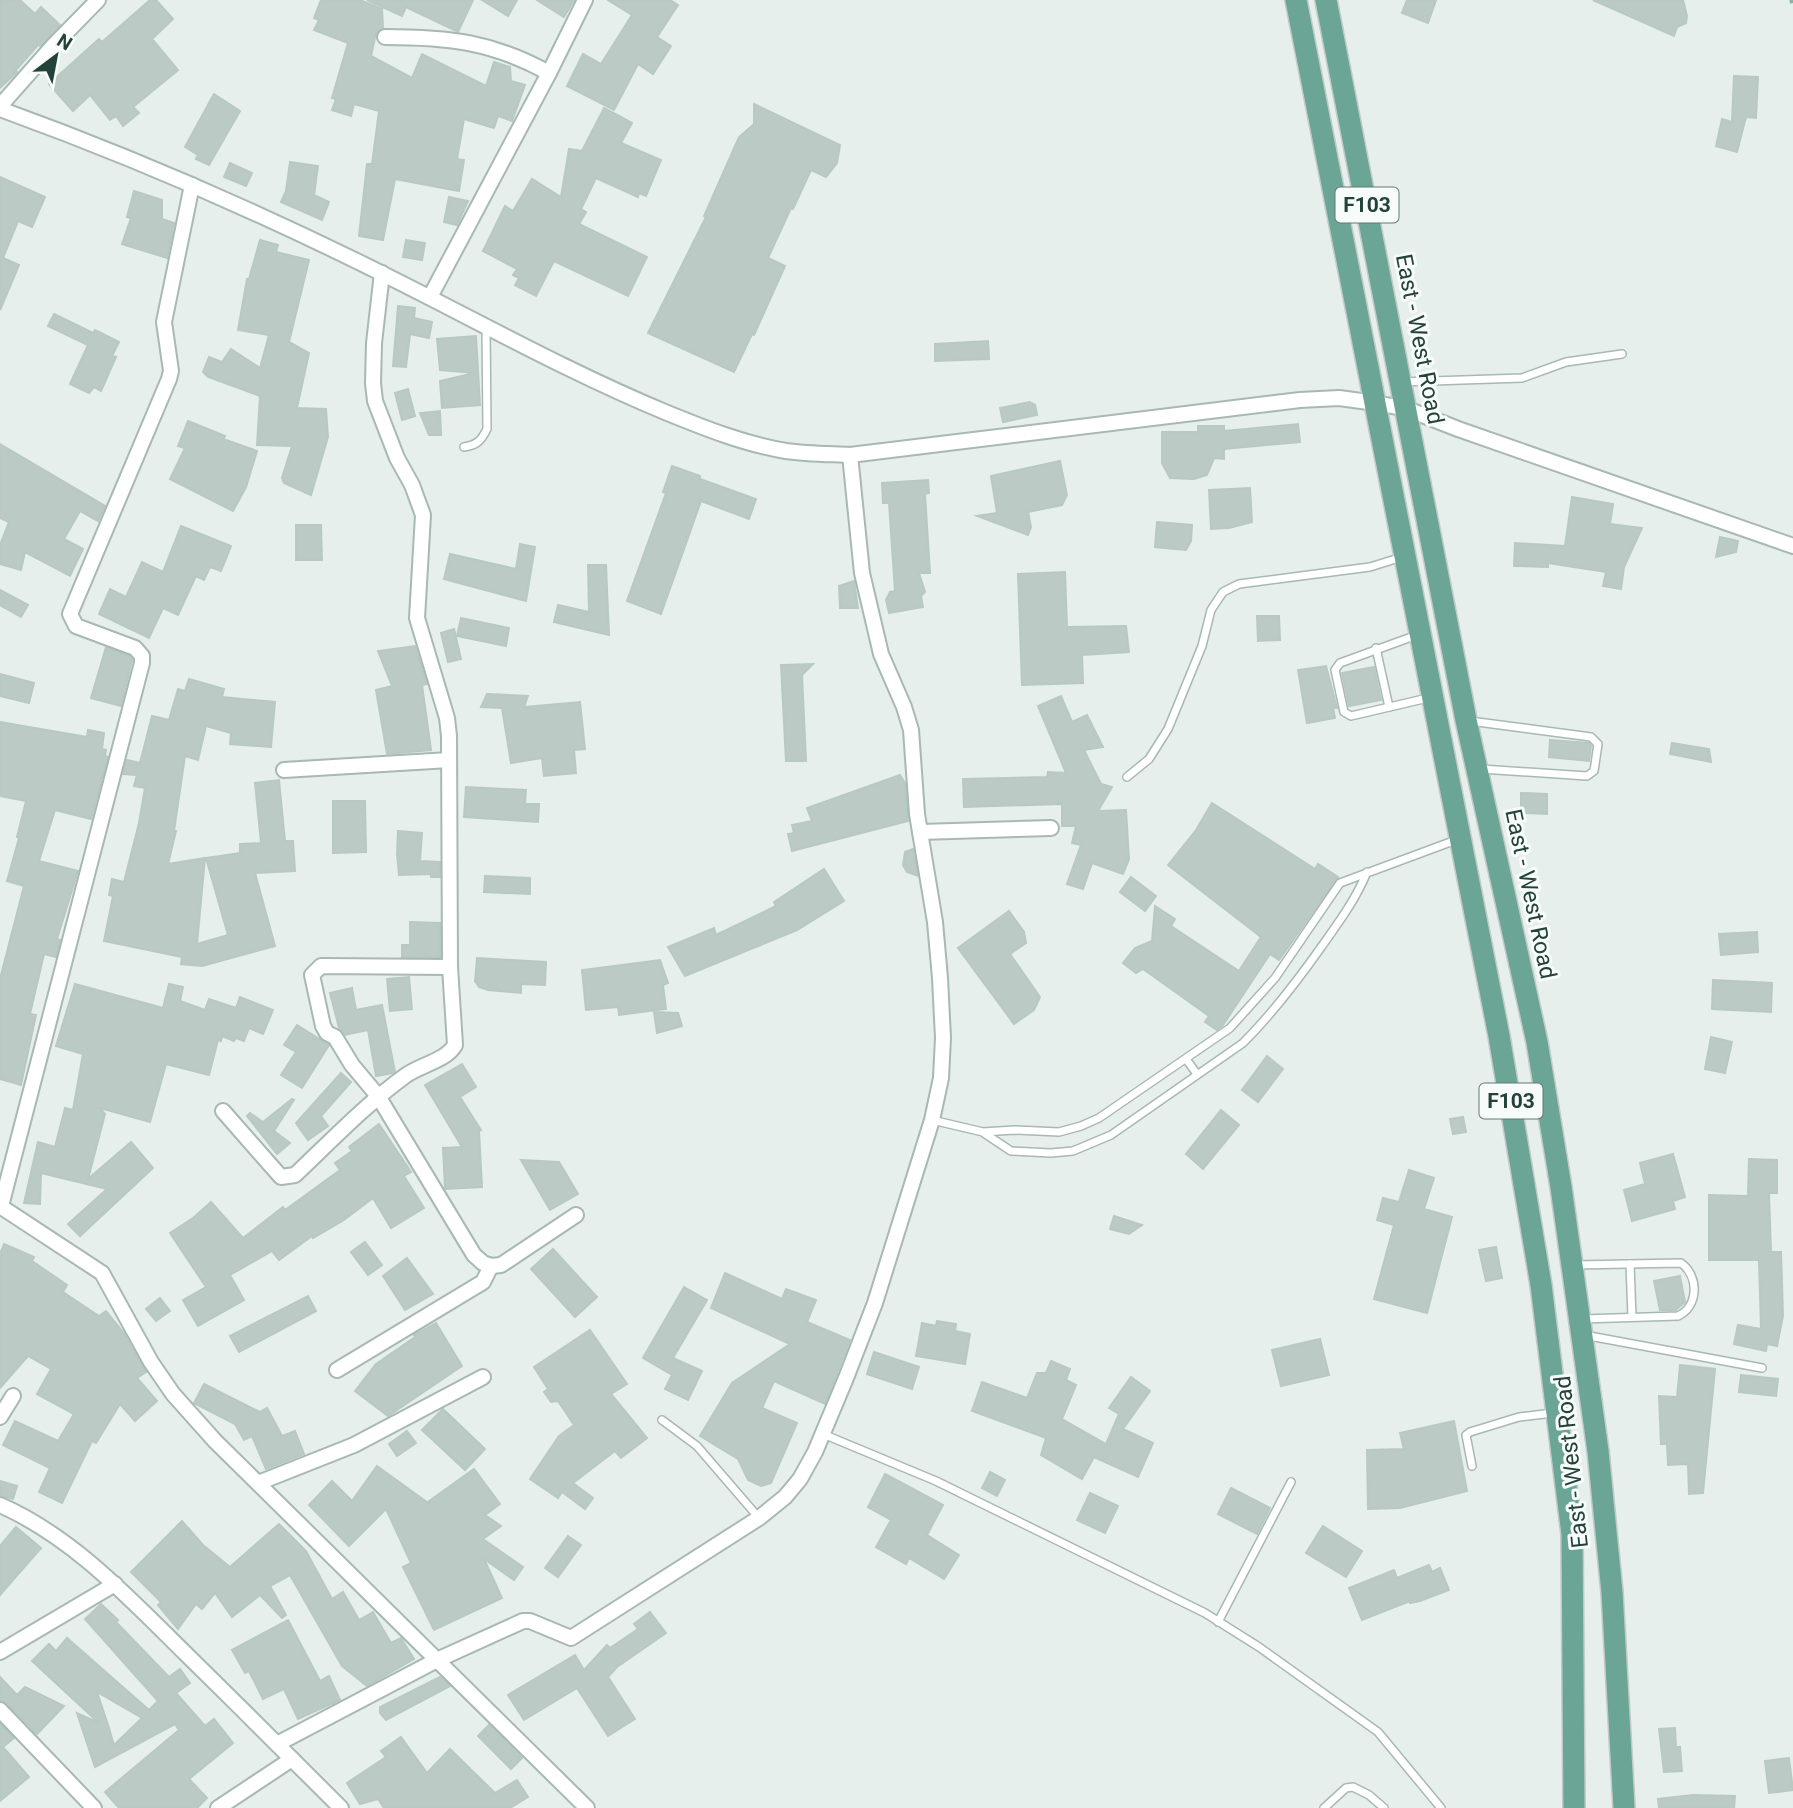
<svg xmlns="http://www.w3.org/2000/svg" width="1793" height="1808" font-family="Roboto,sans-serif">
	<rect width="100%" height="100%" fill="#e6efeb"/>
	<g fill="#bbcac4" stroke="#b8c9c2" stroke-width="2" fill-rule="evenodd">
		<path d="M0,0H20L35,14L41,7L60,25L41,46L38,45L15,71L17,72L0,88Z"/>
		<path d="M150,0H156L173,19L152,39L178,70L133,107L139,113L123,126L116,116L110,120L90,95L73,111L49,84L99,39L102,42Z"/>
		<path d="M321,0H360L382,9L383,28L376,33L371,56L412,78L422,54L486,86L494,62L510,67L511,81L525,85L512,121L498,116L494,128L464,119L457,159L464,160L459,191L395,179L383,240L359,236L367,164H372L379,111L354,104L351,116L332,110L336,99L332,98L348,43L314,30L319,20L314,18Z"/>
		<path d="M367,0H473L458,32L406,7L402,16Z"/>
		<path d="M482,0H517L508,16Z"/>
		<path d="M537,0H574L564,17Z"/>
		<path d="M608,0H670L678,5L657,37L671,46L653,74L638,64L614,110L567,86L583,54L601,64L632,15Z"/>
		<path d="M1407,0H1436L1428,23L1402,13Z"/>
		<path d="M1593,0H1683L1687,16L1686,23L1677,27L1674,36Z"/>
		<path d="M1734,76L1758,77L1756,118L1746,117L1737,152L1716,146L1722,119L1732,122Z"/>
		<path d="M214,94L240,111L209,165L196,159L198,155L185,147Z"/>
		<path d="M754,104L840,145L837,163L826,177L811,170L793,209L791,208L768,258L785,266L754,335L752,334L734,372L648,333L706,217L704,216L739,137L754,124Z"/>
		<path d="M604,108L632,123L621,143L661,160L646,196L639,193L638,197L596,178L581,209L586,212L579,224L647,257L628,296L554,261L536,296L515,285L519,278L513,275L517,269L483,251L505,206L513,211L532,179L561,197L569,149L582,151Z"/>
		<path d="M290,162L318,166L314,195L329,202L322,220L281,202L286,191Z"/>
		<path d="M230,163L252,173L246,186L224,177Z"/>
		<path d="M0,177L45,197L32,227L18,221L3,258L19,265L0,310Z"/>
		<path d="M134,191L162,200V219L174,223L167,258L122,244L131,218L127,217Z"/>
		<path d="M449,197L468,201L457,225L444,222Z"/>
		<path d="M260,240L278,245L276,252L309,260L289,342L309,353L297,408L326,409L328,437L311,495L284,483L282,478L292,446L257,445L260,396L208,377L203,372L209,357L222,362L231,349L260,368L269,335L238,330L247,279H249Z"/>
		<path d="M406,240L425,243L422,260L403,257Z"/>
		<path d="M398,306L415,308L414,318L432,322L429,338L410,334L406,367L393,366Z"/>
		<path d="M54,314L93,333L95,330L119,342L112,356L116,357L101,391L94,387L89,393L70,384L88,345L48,326Z"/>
		<path d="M476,336L480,405L442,408L440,381L475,373L440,370L437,339Z"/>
		<path d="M988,341L989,359L935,361V344Z"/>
		<path d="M408,389L415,416L402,420L395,393Z"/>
		<path d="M1030,402L1035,405L1037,415L1003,422L1000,408Z"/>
		<path d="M440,411L441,435H429L420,413Z"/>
		<path d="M188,421L225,436L223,439L257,451L246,487L233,511L170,479L185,448L178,446Z"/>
		<path d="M1298,424L1300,442L1224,449V459L1214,458L1207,475L1194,479L1170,478L1162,463V432H1198V426H1224V431Z"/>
		<path d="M0,444L105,506L98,521L80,511L64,539L83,549L70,576L25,552L21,570L0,564V545L9,522L0,518Z"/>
		<path d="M1060,461L1067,495L1062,505L1028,512L1031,527L1028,535L977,516L997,513L991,476Z"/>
		<path d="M672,466L700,476V479L756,499L749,519L701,501L661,614L627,601L666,493L663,492Z"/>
		<path d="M928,480L929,493L925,494L930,573H919L925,592L921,596L923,607L889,613L886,600L890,592L895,591L889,503H883L882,483Z"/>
		<path d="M1250,488L1252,522L1229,528L1211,529L1209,490Z"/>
		<path d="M1572,497L1613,504L1610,524L1642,528L1624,567L1621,589L1603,586L1606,572L1548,563V567L1514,566L1515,543L1565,546Z"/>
		<path d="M1157,522L1192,525L1191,541L1186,550L1155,547Z"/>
		<path d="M296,525H321L322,560H296Z"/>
		<path d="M181,526L231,546L221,571L210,567L204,580L196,576L178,615L163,608L149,638L99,614L110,589L126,597L142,562L163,572Z"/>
		<path d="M1720,537L1738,541L1736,552L1716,557Z"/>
		<path d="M520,544L535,547L526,601L444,579L450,554L516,569Z"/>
		<path d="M588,565H606L609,635L554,622L558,605L589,612Z"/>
		<path d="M1065,572L1067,627L1126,626L1129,652L1082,655L1083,683L1022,685L1018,574Z"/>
		<path d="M854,581L858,608H840L839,586Z"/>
		<path d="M0,590L28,605L21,617L0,605Z"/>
		<path d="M1257,616H1279L1280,640L1258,641Z"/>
		<path d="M461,618L509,628L506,646L457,636Z"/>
		<path d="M454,629L461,659L448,662L441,633Z"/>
		<path d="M415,646L427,684L422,685L431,750L387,754L376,690L392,686L378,651Z"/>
		<path d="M106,647L129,656L132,660L121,706L91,698Z"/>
		<path d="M813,664L802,675L806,761H786L781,665Z"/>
		<path d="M1326,666L1337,708H1333L1335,718L1307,723L1298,670Z"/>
		<path d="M1374,667L1381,700L1349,706L1342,673Z"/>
		<path d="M0,674L34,683L29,703L0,696Z"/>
		<path d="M189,679L224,689L222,697L275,702L271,747L230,744L231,733L206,726L198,760L185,756L174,831H176L168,864L205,858L197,944L228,935L206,858L240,853V844L261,843L255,783L279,780L285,841H293L295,871L255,873L275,946L202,966L181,964L182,957L104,941L113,896L109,895L112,879L124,882L139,823L145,788L134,786L137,775L123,774L127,760L140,763L152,716L169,720L178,689L185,691Z"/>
		<path d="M487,694L528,696L524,707L580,702L585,749L574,750L576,773L544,776L542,758L511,763L502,708L481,707Z"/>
		<path d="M1061,696L1072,722L1087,715L1103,747L1084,750L1101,784L1112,787L1098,811L1126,810L1129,859L1123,874L1092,863L1083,889L1067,884L1081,845L1072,843L1076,826H1062V804L964,807L963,779L1047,777L1048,772L1066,773L1038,706Z"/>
		<path d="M0,722L87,737L88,730L104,733L102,749L106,750L105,756L108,757L91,819L55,810L39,861L78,871L57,939L60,940L56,957L44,954L30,1014L36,1015L21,1085L0,1079V979L24,886L7,881L19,838L17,837L26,801L0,796Z"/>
		<path d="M1550,740L1589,743L1591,746L1589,761L1549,757Z"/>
		<path d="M1672,743L1709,749L1711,762L1670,754Z"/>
		<path d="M900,775L905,783L908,821L792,851L788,834L794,833L792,825L812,821L807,808Z"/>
		<path d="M466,787L526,790L525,804H539L538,822L464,817Z"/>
		<path d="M1521,793L1547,794V814L1521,813Z"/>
		<path d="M333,801H365L366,852L333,853Z"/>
		<path d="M1212,803L1315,869L1318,864L1338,877L1279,960L1270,954L1223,1025L1217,1030L1205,1022L1209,1016L1143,969L1136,973L1123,963L1135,948L1152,941L1155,906L1175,919L1171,926L1239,971L1257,943L1261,937L1168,865L1196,830Z"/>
		<path d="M398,831L422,833L420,861L440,862V877H431V874L399,875L397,854Z"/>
		<path d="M913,849V850L918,876L907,872L903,865L905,852Z"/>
		<path d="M824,869L844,901L797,930L685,976L668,947L714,928L716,935L776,906L774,902Z"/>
		<path d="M485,876L530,878V894L484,892Z"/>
		<path d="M1131,877L1156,896L1145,911L1120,892Z"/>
		<path d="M1009,911L1024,932L1026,943L1010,954L1040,997L1034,1010L1014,1024L958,948Z"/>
		<path d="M410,922L440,923V957H402V945H410Z"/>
		<path d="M1757,932L1758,952L1721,955L1719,934Z"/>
		<path d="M477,958L546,962L545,985L521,984V993L488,990L479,987L475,981Z"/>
		<path d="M660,960L668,983L663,985L666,1009L619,1015L618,1007L586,1010L582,970Z"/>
		<path d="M409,977L412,1009L390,1011L387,979Z"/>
		<path d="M1713,980L1772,983L1771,1012L1712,1009Z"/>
		<path d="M75,984L163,1008L169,984L183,987L180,1001L205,1010L209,999L236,1008L240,997L273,1010L263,1034L249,1028L244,1041L236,1038L234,1041L222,1036L221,1041L218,1040L209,1075L166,1064L150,1122L100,1108L105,1114L88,1179L131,1142L153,1168L80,1236L68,1224L107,1189L41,1173L40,1204L24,1203L38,1142L55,1147L65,1108L73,1110L83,1054L56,1046Z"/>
		<path d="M352,988L356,1010L382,1005L395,1072L393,1073L376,1076L368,1030L345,1035L339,1028L330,993Z"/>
		<path d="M654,1012L678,1013L682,1026L657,1033Z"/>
		<path d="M297,1025L329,1045L302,1088L281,1075L296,1052L284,1045Z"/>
		<path d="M1711,1037L1732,1042L1725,1073L1705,1069Z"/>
		<path d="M1267,1056L1283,1069L1258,1102L1242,1090Z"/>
		<path d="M462,1064L476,1087L460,1097L481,1130L479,1131L482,1187L445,1189L443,1148L462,1147L425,1085Z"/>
		<path d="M341,1073L351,1082L321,1116L328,1126L308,1140L296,1123Z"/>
		<path d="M292,1099L294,1100L274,1131L290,1143L277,1154L247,1116L250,1113L263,1122Z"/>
		<path d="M1221,1110L1239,1125L1203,1169L1186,1154Z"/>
		<path d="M1463,1117L1466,1132L1453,1134L1450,1119Z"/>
		<path d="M379,1124L411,1172L404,1176L424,1208L391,1228L373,1198L344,1220L313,1238L312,1236L279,1260L272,1251L230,1275L244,1300L198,1326L183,1300L206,1287L170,1233L193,1218L211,1202L243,1238L283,1207L285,1210L340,1170L335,1163L352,1151L349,1147Z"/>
		<path d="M1673,1154L1685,1197L1673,1201L1675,1209L1632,1221L1624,1190L1645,1184L1640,1163Z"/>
		<path d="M1749,1159L1777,1160V1193H1769L1771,1252H1781L1783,1316L1777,1346L1767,1344L1766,1351L1734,1344L1738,1325L1761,1329L1759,1260H1709V1195L1748,1196Z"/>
		<path d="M521,1160L559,1162L578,1194L550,1210Z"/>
		<path d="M1409,1170L1434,1178L1424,1209L1452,1217L1427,1313L1374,1299L1394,1225L1377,1220L1383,1198L1399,1202Z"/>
		<path d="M1114,1216L1142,1225L1129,1234L1110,1229Z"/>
		<path d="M365,1242L382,1265L368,1275L351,1252Z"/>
		<path d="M4,1244L34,1257L32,1261L67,1285L63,1292L99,1316L106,1311L123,1332L146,1372L137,1378L157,1401L135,1421L120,1404L96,1443L92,1441L62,1503L39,1492L50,1468L3,1445L15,1421L58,1441L74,1414L37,1394L51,1369L28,1356L0,1388V1254Z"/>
		<path d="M1496,1247L1502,1278L1486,1281L1479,1250Z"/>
		<path d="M553,1249L597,1297L575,1317L531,1269Z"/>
		<path d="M407,1258L433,1294L405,1310L383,1276Z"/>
		<path d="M725,1273L782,1299L786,1289L816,1300L807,1322L850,1340L825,1404L774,1381L762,1408L797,1423L771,1483L761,1486L748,1480L738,1459L700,1436L732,1383L790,1344L711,1308Z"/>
		<path d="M1680,1276L1685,1302L1676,1310H1660L1654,1281Z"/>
		<path d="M684,1287L707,1300L673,1358L702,1371L688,1400L665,1389L672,1375L643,1358Z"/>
		<path d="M308,1296L316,1311L239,1352L230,1336Z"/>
		<path d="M160,1298L170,1311L156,1321L146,1309Z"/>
		<path d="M937,1321L956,1324L955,1331L970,1334L965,1364L916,1356L922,1323L936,1326Z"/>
		<path d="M436,1323L462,1366L388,1416L355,1391L376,1364L415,1337L414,1335Z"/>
		<path d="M590,1330L627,1384L611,1394L647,1438L621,1458L615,1451L573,1483L593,1498L585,1509L562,1492L558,1498L530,1479L559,1436L574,1425L558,1401L551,1402L544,1392L548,1389L534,1367Z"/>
		<path d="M1320,1339L1329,1375L1281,1386L1272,1350Z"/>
		<path d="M874,1352L919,1367L912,1389L867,1374Z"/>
		<path d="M1051,1361L1070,1369L1066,1380L1076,1385L1062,1419L1106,1444L1119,1414L1109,1408L1131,1377L1150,1391L1123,1429L1153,1443L1138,1477L1094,1457L1082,1479L1041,1455L1046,1438L972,1411L982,1382L1027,1398L1037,1373H1046Z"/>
		<path d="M1680,1365L1715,1369L1703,1493L1689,1494L1688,1464L1668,1465L1667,1444H1661L1659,1396L1677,1397Z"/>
		<path d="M1741,1375L1778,1379L1776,1396L1739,1392Z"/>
		<path d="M204,1384L260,1412L267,1408L282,1436L295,1431L304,1454L266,1469L252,1436L244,1440L235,1424L194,1403Z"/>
		<path d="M443,1409L485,1449L465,1470L422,1430Z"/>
		<path d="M1454,1421L1467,1491L1400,1508L1368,1509L1367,1450L1404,1449L1400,1433Z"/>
		<path d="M407,1431L416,1443L397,1456L389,1444Z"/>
		<path d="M377,1466L431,1505L428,1502L474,1469L500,1504L485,1515L501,1526L483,1539L523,1567L514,1580L484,1559L502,1598L434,1630L403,1567L411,1563L386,1509L349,1546L309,1505L332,1481L352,1501Z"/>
		<path d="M990,1472L1005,1480L997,1496L982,1488Z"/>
		<path d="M885,1474L943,1505L927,1535L959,1555L944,1579L909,1558L906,1564L876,1547L891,1520L868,1507Z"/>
		<path d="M0,1481L17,1486L13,1499L0,1495Z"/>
		<path d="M1231,1488L1270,1508L1257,1534L1218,1514Z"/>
		<path d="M1090,1493L1118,1506L1105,1533L1077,1520Z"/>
		<path d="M182,1521L203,1545L230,1567L279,1524L306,1551L332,1599L343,1592L359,1620L373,1612L391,1643L401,1638L414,1659L367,1686L342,1666L290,1575L270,1586L286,1615L282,1618L260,1595L232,1617L215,1593L202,1609L196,1604L178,1629L158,1605L161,1602L131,1572Z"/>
		<path d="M1323,1526L1362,1551L1346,1577L1306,1553Z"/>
		<path d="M16,1527L41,1548L0,1595V1546Z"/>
		<path d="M568,1536L581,1545L558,1577L545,1568Z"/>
		<path d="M1429,1565L1432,1572L1440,1568L1449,1590L1420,1601L1410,1603V1601L1362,1620L1349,1588L1394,1570L1397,1578Z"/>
		<path d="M101,1604L118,1620L116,1622L169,1677L180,1669L190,1683L176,1693L205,1726L214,1719L233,1743L189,1779L207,1798L197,1808H119L105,1792L179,1730L175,1724L95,1767L77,1713L99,1723L32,1661L49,1644L56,1651L67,1638L149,1710L158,1701L85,1619ZM97,1692L142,1718L114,1745L109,1728Z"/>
		<path d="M650,1612L666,1633L617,1667L608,1677L635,1719L608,1736L577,1688L524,1720L508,1695L575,1655L584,1670L607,1645L610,1648L638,1629L634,1624Z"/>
		<path d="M288,1620L320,1681L329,1676L340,1700L298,1719L284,1689L263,1699L249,1671L245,1673L232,1650Z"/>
		<path d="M0,1677L17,1695L25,1687L64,1706L37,1734L7,1703L0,1701Z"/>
		<path d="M440,1677L450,1686L386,1720L380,1713V1707Z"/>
		<path d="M0,1724L14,1738L3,1747L29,1777L0,1801Z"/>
		<path d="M489,1725L522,1758L511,1769L478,1736Z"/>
		<path d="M1675,1728L1676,1747H1680L1682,1771L1664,1772L1659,1729Z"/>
		<path d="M401,1737L427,1773L450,1749L495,1793L517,1780L528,1797L510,1808H384L378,1799L360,1804L347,1783L386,1757L381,1751Z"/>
		<path d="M1789,1758L1793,1790L1769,1793L1765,1761Z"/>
		<path d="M1693,1795L1735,1796L1734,1808H1659L1658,1799Z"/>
	</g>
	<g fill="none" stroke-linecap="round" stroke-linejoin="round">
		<defs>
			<g id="lane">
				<path d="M1402,382L1522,378L1566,362L1622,354"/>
				<path d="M464,447C477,445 481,441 487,429L486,327"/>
				<path d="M1417,635L1340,663L1335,670L1344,712L1351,716L1432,697"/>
				<path d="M1376,648L1389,707"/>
				<path d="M1470,721L1591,737L1598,744L1594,771L1587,776L1481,769"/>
				<path d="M1127,777L1149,759L1168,729L1202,646L1211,610L1223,592L1239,584L1370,567L1402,557"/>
				<path d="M1186,1059L1197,1074"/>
				<path d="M932,1120L983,1132L1014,1130L1059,1132L1081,1126L1099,1118L1230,1028L1275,978L1340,883L1456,840"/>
				<path d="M984,1133L1011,1151L1051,1153L1073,1151L1111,1135L1243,1043C1273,1013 1298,980 1322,946C1339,922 1356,899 1367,872"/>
				<path d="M1630,1264L1632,1317"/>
				<path d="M1575,1265L1681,1263C1699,1276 1699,1306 1678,1316L1582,1319"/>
				<path d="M1584,1335L1762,1368"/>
				<path d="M662,1420L697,1446L759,1518"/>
				<path d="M823,1434L936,1481L1205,1613L1259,1647L1378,1732L1441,1808"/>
				<path d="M1472,1466L1466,1435L1470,1432L1519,1417L1553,1413"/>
				<path d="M1218,1622L1291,1482"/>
				<path d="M1324,1808L1346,1788L1353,1787L1369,1795L1384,1808"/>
			</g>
			<g id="street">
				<path d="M385,37C449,37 493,42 549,73"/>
				<path d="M0,106L53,46L98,0"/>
				<path d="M0,109C133,157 263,214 389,277C481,323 571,373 665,412C704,428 744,444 786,451C807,454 829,454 850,455L1300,400L1339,398L1376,403L1407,409L1458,429L1793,546"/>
				<path d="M430,297L549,73L585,0"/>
				<path d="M284,770L449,760"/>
				<path d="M920,832L1051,828"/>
				<path d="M450,967L321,966L312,975L323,1026L327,1033L335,1037L352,1065L378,1096L474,1255L483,1263L491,1266L501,1265L576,1215"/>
				<path d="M223,1111L281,1177L295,1175C331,1141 365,1105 405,1076C419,1065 446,1061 455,1045L450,967L449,736L447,718L417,618L423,515L412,485L397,458L375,401L373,383L374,343L382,273"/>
				<path d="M0,1206L102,1273L151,1362L173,1394L215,1441L587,1808"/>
				<path d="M1,1206L142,663V656L135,648L76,626L70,614L169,379L171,371L164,322L192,185"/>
				<path d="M337,1370L483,1282L491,1266"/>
				<path d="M0,1417L13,1396"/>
				<path d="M258,1483L354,1445L483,1377"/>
				<path d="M0,1505C73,1537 130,1599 186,1654C238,1705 289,1756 341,1808"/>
				<path d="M0,1652L115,1584"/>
				<path d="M0,1710L94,1808"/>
				<path d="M277,1744L437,1660L523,1621H530L571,1638L759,1518L785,1497L800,1479L815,1452L846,1378L875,1303L932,1120L941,1078L943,1038L940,978L935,922L917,814L911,730L904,707L881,654L862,573L850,455"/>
				<path d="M218,1808L292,1759"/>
			</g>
			<g id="primary">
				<path d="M1296,0L1499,1036L1541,1285L1572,1534L1574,1808"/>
				<path d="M1326,0L1466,720L1537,1042L1561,1187L1598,1451L1612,1592L1624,1808"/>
			</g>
		</defs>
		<use href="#lane" stroke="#a8b8b2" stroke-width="10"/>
		<use href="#street" stroke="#a8b8b2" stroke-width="18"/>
		<use href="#primary" stroke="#c2cac8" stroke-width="24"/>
		<path stroke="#86b3a5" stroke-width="3.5" stroke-dasharray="3.5 5" stroke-linecap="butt" d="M1791,0L1793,7"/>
		<use href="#lane" stroke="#fff" stroke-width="7"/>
		<use href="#street" stroke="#fff" stroke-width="14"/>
		<use href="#primary" stroke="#6aa596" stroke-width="21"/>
	</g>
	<g text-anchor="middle" stroke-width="6" stroke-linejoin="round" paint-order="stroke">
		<g fill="#f7fbf9" stroke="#637a73" stroke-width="2">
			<rect x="1335.5" y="187.5" width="63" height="35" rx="5"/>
			<rect x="1479.5" y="1083.5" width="63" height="35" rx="5"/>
		</g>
		<g font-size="21" font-weight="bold" fill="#24423a">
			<text x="1367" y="212">F103</text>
			<text x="1511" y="1108">F103</text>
		</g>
		<g font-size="23" fill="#24423a" stroke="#f7fbf9">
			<text transform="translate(1420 339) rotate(79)" y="8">East - West Road</text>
			<text transform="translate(1531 894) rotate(78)" y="8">East - West Road</text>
			<text transform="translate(1571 1462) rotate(-96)" y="8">East - West Road</text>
		</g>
	</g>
	<g transform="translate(56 56) rotate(32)" stroke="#f7fbf9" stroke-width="5" paint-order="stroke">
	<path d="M0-5L12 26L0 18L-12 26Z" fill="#24423a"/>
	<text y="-10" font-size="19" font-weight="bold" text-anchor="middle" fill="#24423a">N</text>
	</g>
</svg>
